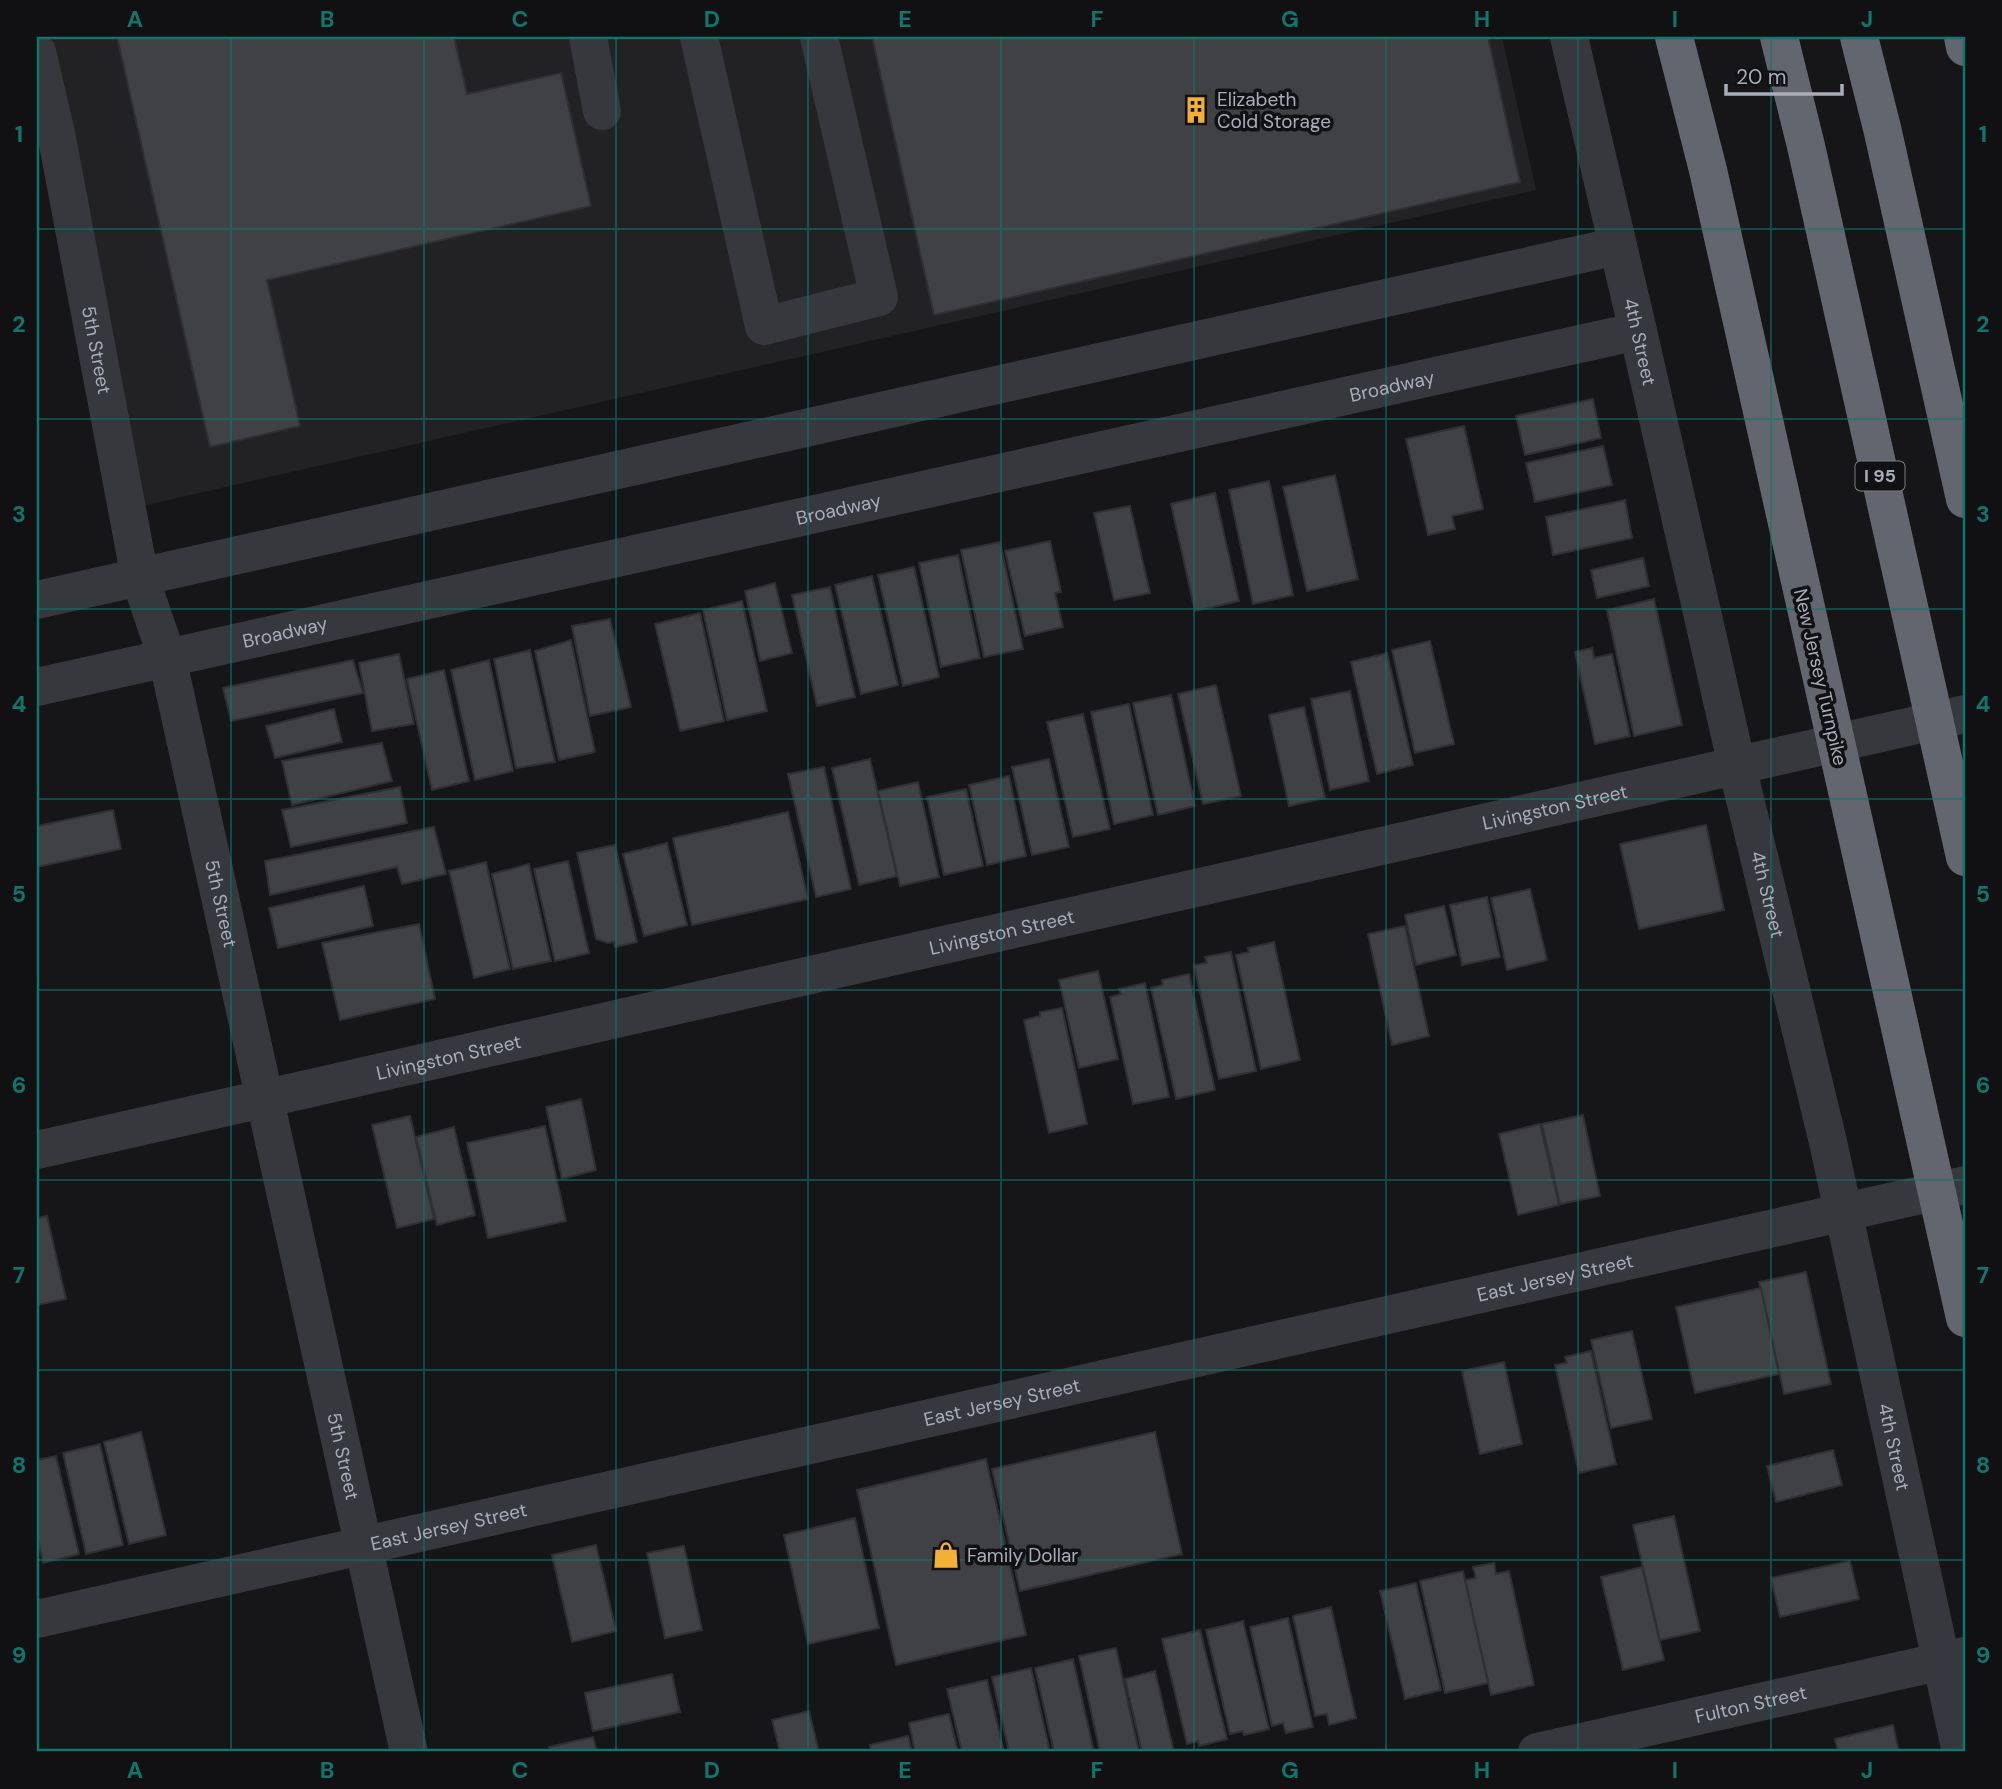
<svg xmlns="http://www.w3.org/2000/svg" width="2002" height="1789" font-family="'DM Sans',sans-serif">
	<rect width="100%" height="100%" fill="#161618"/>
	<path fill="#222225" d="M37,37H1502L1536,190L133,508Z"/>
	<g fill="#404145" stroke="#303034" stroke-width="2">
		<path d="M117,37H454L467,94L561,73L591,206L267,280L300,426L210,447Z"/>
		<path d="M872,37H1488L1520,182L934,315Z"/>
		<path d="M1593,399L1601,438L1525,455L1516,416Z"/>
		<path d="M1464,426L1483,509L1452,516L1455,529L1428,535L1406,439Z"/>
		<path d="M1603,446L1612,485L1535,502L1526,463Z"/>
		<path d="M1335,475L1358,579L1307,591L1283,487Z"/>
		<path d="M1269,481L1293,595L1253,604L1229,490Z"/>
		<path d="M1215,493L1239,601L1195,611L1171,504Z"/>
		<path d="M1625,500L1632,538L1553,555L1546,517Z"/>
		<path d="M1130,506L1150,593L1114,600L1094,513Z"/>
		<path d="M1050,541L1061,592L1055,593L1063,627L1025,636L1005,551Z"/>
		<path d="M1000,542L1023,649L984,657L961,550Z"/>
		<path d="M958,555L980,658L941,667L919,563Z"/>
		<path d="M1643,558L1649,586L1597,598L1591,570Z"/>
		<path d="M914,567L939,677L903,686L878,575Z"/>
		<path d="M872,576L898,685L861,694L835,585Z"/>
		<path d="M775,583L792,653L760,661L745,591Z"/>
		<path d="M830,587L855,697L817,706L792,595Z"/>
		<path d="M1654,599L1682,725L1634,736L1607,610Z"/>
		<path d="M742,601L767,711L727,720L703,610Z"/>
		<path d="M700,613L724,721L680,731L655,624Z"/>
		<path d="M610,619L631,707L590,716L572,626Z"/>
		<path d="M571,640L595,752L559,760L535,651Z"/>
		<path d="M1430,641L1454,744L1415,753L1392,650Z"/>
		<path d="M1592,648L1594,658L1612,654L1630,736L1595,744L1575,652Z"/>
		<path d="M530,650L555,762L516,768L494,659Z"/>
		<path d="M1387,653L1413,765L1377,774L1351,662Z"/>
		<path d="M399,654L414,724L372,731L359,663Z"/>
		<path d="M353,660L363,693L231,721L223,688Z"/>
		<path d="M489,660L513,771L475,780L451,670Z"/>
		<path d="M444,670L469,781L432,790L407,679Z"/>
		<path d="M1216,685L1241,796L1203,804L1178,694Z"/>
		<path d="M1350,691L1369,781L1330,790L1311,699Z"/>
		<path d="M1171,695L1195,806L1158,815L1133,703Z"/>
		<path d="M1129,704L1153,815L1114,824L1091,712Z"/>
		<path d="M1304,707L1325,798L1289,806L1269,715Z"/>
		<path d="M334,709L342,742L275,758L266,726Z"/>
		<path d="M1083,714L1110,829L1073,837L1047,722Z"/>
		<path d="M382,743L392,781L292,805L282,761Z"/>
		<path d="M870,759L897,876L859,885L832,768Z"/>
		<path d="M1049,759L1069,847L1032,855L1012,767Z"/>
		<path d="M824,767L851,889L816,897L788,774Z"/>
		<path d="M1009,776L1026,856L987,865L969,785Z"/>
		<path d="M918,782L939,877L900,886L878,791Z"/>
		<path d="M400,787L407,823L291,847L282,810Z"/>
		<path d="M966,789L983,866L944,875L927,797Z"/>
		<path d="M113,810L121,849L37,867V826Z"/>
		<path d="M788,812L808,899L692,925L673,838Z"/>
		<path d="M1706,825L1724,910L1639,929L1620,844Z"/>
		<path d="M434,827L446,874L402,884L397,867L270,895L265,861Z"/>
		<path d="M667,843L687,925L644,936L623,854Z"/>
		<path d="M615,845L637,942L615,947L614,942L608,943L596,939L577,853Z"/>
		<path d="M568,861L589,953L555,961L534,869Z"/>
		<path d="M486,862L510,969L474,978L449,871Z"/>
		<path d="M529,864L551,961L513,969L492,874Z"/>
		<path d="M364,886L373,926L278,948L269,908Z"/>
		<path d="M1530,889L1547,960L1507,970L1491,898Z"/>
		<path d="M1487,897L1500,957L1462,965L1450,905Z"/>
		<path d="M1444,906L1456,955L1416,965L1405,915Z"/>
		<path d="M419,924L435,999L340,1020L322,943Z"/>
		<path d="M1405,926L1429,1036L1392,1045L1368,934Z"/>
		<path d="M1274,942L1300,1060L1261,1069L1236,955L1249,952L1248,948Z"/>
		<path d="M1231,952L1256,1071L1219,1079L1194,965L1207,963L1205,957Z"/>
		<path d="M1098,971L1118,1059L1079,1068L1059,980Z"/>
		<path d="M1189,974L1215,1090L1176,1099L1151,988L1163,985L1162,980Z"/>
		<path d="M1145,983L1169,1097L1133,1104L1110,997L1121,994L1119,989Z"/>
		<path d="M1062,1008L1087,1124L1049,1133L1024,1020L1040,1016V1012Z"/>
		<path d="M581,1099L596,1170L562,1179L546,1107Z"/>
		<path d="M1583,1115L1600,1196L1560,1204L1542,1124Z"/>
		<path d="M410,1116L434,1219L397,1228L372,1125Z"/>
		<path d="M1540,1124L1559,1205L1518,1215L1499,1134Z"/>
		<path d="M545,1126L566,1221L488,1238L467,1143Z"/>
		<path d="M454,1127L475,1215L437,1225L416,1137Z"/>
		<path d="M47,1216L66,1299L37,1305V1218Z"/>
		<path d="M1806,1272L1831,1384L1784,1394L1759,1282Z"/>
		<path d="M1761,1288L1779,1374L1695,1393L1676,1307Z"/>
		<path d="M1632,1331L1652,1419L1611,1428L1591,1340Z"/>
		<path d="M1591,1351L1616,1464L1579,1473L1555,1365L1567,1363L1565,1357Z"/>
		<path d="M1504,1362L1522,1444L1480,1454L1462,1371Z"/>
		<path d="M141,1432L166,1535L129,1544L104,1442Z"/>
		<path d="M1155,1432L1182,1554L1020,1591L992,1469Z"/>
		<path d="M100,1444L123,1545L86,1554L63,1453Z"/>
		<path d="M1833,1450L1842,1485L1776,1502L1767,1466Z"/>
		<path d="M56,1456L79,1554L43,1563L37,1535V1460Z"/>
		<path d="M986,1459L1026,1635L896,1665L857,1490Z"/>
		<path d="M1674,1516L1700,1631L1660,1640L1633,1525Z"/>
		<path d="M855,1518L879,1628L808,1644L784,1535Z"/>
		<path d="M596,1545L616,1631L572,1642L552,1555Z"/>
		<path d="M684,1546L702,1630L665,1638L647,1553Z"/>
		<path d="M1850,1561L1859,1599L1780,1617L1771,1578Z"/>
		<path d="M1494,1563L1496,1574L1509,1571L1534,1685L1491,1695L1465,1580L1476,1578L1473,1567Z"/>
		<path d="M1642,1567L1664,1660L1623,1670L1601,1577Z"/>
		<path d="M1463,1571L1488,1683L1445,1693L1420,1581Z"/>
		<path d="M1416,1583L1441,1690L1405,1699L1380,1591Z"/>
		<path d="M1331,1607L1356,1718L1329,1725L1327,1714L1315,1716L1293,1616Z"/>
		<path d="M1288,1618L1313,1727L1286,1733L1283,1723L1272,1726L1250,1627Z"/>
		<path d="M1243,1621L1269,1729L1244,1735L1243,1731L1230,1734L1206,1630Z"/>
		<path d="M1200,1630L1227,1739L1199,1746L1198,1741L1187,1744L1162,1639Z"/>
		<path d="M1116,1648L1139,1752H1100L1079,1656Z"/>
		<path d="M1073,1659L1094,1752H1054L1035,1668Z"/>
		<path d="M1031,1668L1050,1752H1009L992,1677Z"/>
		<path d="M1155,1671L1174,1752H1142L1125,1679Z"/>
		<path d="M672,1674L680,1712L593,1731L585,1693Z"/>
		<path d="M987,1680L1004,1752H962L947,1689Z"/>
		<path d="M809,1711L819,1752H780L772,1720Z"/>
		<path d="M949,1714L958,1752H915L909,1723Z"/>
		<path d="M1893,1725L1899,1752H1838L1835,1739Z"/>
		<path d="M908,1736L912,1752H871L870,1745Z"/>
		<path d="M593,1737L597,1752H551L549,1747Z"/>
	</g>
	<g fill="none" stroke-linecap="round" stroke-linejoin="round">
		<g stroke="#37383d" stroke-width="38">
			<path d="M588,37L602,111"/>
			<path d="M699,37L764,326L879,297L819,37"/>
			<path id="s1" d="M1569,37L1638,331L1737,766L1828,1142L1961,1752"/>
			<path id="s2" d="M37,52L56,133L140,578L167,657L409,1752"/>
			<path d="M37,600L1618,246"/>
			<path id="s3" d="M37,687L1638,331"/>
			<path id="s4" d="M37,1150L1965,714"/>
			<path id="s5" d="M37,1619L1965,1185"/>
			<path id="s6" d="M1537,1752L1965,1656"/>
		</g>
		<g stroke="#63666e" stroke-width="38">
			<path d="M1674,37L1708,170L1965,1318"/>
			<path d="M1779,37L1806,146L1965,857"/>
			<path d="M1859,37L1882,128L1965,499"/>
			<path d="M1963,37L1965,47"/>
		</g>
	</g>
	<path fill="none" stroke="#0f766e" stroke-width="2" stroke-opacity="0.55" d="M231,37V1752M424,37V1752M616,37V1752M808,37V1752M1001,37V1752M1194,37V1752M1386,37V1752M1578,37V1752M1771,37V1752M37,229H1965M37,419H1965M37,609H1965M37,799H1965M37,990H1965M37,1180H1965M37,1370H1965M37,1560H1965"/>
	<defs>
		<symbol id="building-bare" viewBox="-9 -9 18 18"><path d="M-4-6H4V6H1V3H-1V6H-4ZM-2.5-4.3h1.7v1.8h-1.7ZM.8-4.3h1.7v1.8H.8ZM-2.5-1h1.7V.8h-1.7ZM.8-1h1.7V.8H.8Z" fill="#f2b134" stroke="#111113" stroke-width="2.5" paint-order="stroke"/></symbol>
		<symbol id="shop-bare" viewBox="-9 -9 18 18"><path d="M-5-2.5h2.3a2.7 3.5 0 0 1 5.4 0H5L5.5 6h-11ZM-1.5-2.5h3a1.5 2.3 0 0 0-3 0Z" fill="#f2b134" stroke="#111113" stroke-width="2.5" paint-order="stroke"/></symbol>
	</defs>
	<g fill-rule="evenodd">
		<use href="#building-bare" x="1177" y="91" width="38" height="38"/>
		<use href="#shop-bare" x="927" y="1536" width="38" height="38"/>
	</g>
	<g text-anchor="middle" stroke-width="7" stroke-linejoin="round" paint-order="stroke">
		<rect fill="#111113" stroke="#7b7e86" stroke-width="2" x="1855.5" y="461.5" width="49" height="29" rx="5"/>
		<g font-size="18" font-weight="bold" fill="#a8adb8">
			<text x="1880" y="482">I 95</text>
		</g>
		<g font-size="19" fill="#a8adb8" stroke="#111113" text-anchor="start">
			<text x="1217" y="106">Elizabeth<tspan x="1217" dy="22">Cold Storage</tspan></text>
			<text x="967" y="1562">Family Dollar</text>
		</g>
		<g font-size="19" fill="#a8adb8" stroke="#111113">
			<text dy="7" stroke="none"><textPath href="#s1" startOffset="313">4th Street</textPath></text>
			<text dy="7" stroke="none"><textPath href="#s2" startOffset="304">5th Street</textPath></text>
			<text dy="7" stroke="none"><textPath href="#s3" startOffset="1388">Broadway</textPath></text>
			<text dy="7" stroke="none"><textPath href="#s3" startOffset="821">Broadway</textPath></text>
			<text dy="7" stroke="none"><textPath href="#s3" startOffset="254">Broadway</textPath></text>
			<text transform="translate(1821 677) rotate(77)" y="7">New Jersey Turnpike</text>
			<text dy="7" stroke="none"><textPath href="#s4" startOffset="1556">Livingston Street</textPath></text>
			<text dy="7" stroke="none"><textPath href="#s1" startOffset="880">4th Street</textPath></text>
			<text dy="7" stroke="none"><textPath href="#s2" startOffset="872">5th Street</textPath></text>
			<text dy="7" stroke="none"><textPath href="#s4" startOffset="989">Livingston Street</textPath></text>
			<text dy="7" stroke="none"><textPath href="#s4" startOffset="422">Livingston Street</textPath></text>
			<text dy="7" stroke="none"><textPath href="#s5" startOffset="1556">East Jersey Street</textPath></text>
			<text dy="7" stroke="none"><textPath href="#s5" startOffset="989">East Jersey Street</textPath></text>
			<text dy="7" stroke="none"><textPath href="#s1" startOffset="1447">4th Street</textPath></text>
			<text dy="7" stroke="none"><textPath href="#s2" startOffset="1438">5th Street</textPath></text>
			<text dy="7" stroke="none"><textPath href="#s5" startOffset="422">East Jersey Street</textPath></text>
			<text dy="7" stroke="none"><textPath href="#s6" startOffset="219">Fulton Street</textPath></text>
		</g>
	</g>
	<rect width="2002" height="1789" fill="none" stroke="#111113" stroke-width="77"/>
	<path d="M1726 84v10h116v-10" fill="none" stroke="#a8adb8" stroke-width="3.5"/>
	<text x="1736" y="84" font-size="21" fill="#a8adb8" stroke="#111113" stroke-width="5" paint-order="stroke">20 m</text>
	<rect x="38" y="38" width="1926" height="1712" fill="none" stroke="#0f766e" stroke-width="2.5"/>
	<g font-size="23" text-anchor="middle" font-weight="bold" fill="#0f766e">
		<text x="135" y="27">A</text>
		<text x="327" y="27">B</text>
		<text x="520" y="27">C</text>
		<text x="712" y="27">D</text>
		<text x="905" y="27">E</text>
		<text x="1097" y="27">F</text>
		<text x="1290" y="27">G</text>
		<text x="1482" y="27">H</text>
		<text x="1675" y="27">I</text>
		<text x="1867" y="27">J</text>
		<text x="19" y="142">1</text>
		<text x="1983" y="142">1</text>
		<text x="19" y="332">2</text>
		<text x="1983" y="332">2</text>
		<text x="19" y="522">3</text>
		<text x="1983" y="522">3</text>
		<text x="19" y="712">4</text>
		<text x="1983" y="712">4</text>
		<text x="19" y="902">5</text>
		<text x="1983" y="902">5</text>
		<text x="19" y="1093">6</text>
		<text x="1983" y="1093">6</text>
		<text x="19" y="1283">7</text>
		<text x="1983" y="1283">7</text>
		<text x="19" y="1473">8</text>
		<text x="1983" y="1473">8</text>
		<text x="19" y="1663">9</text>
		<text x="1983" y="1663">9</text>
		<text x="135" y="1778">A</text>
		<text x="327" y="1778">B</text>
		<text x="520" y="1778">C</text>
		<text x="712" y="1778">D</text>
		<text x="905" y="1778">E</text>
		<text x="1097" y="1778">F</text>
		<text x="1290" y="1778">G</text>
		<text x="1482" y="1778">H</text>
		<text x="1675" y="1778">I</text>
		<text x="1867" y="1778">J</text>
	</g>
</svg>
